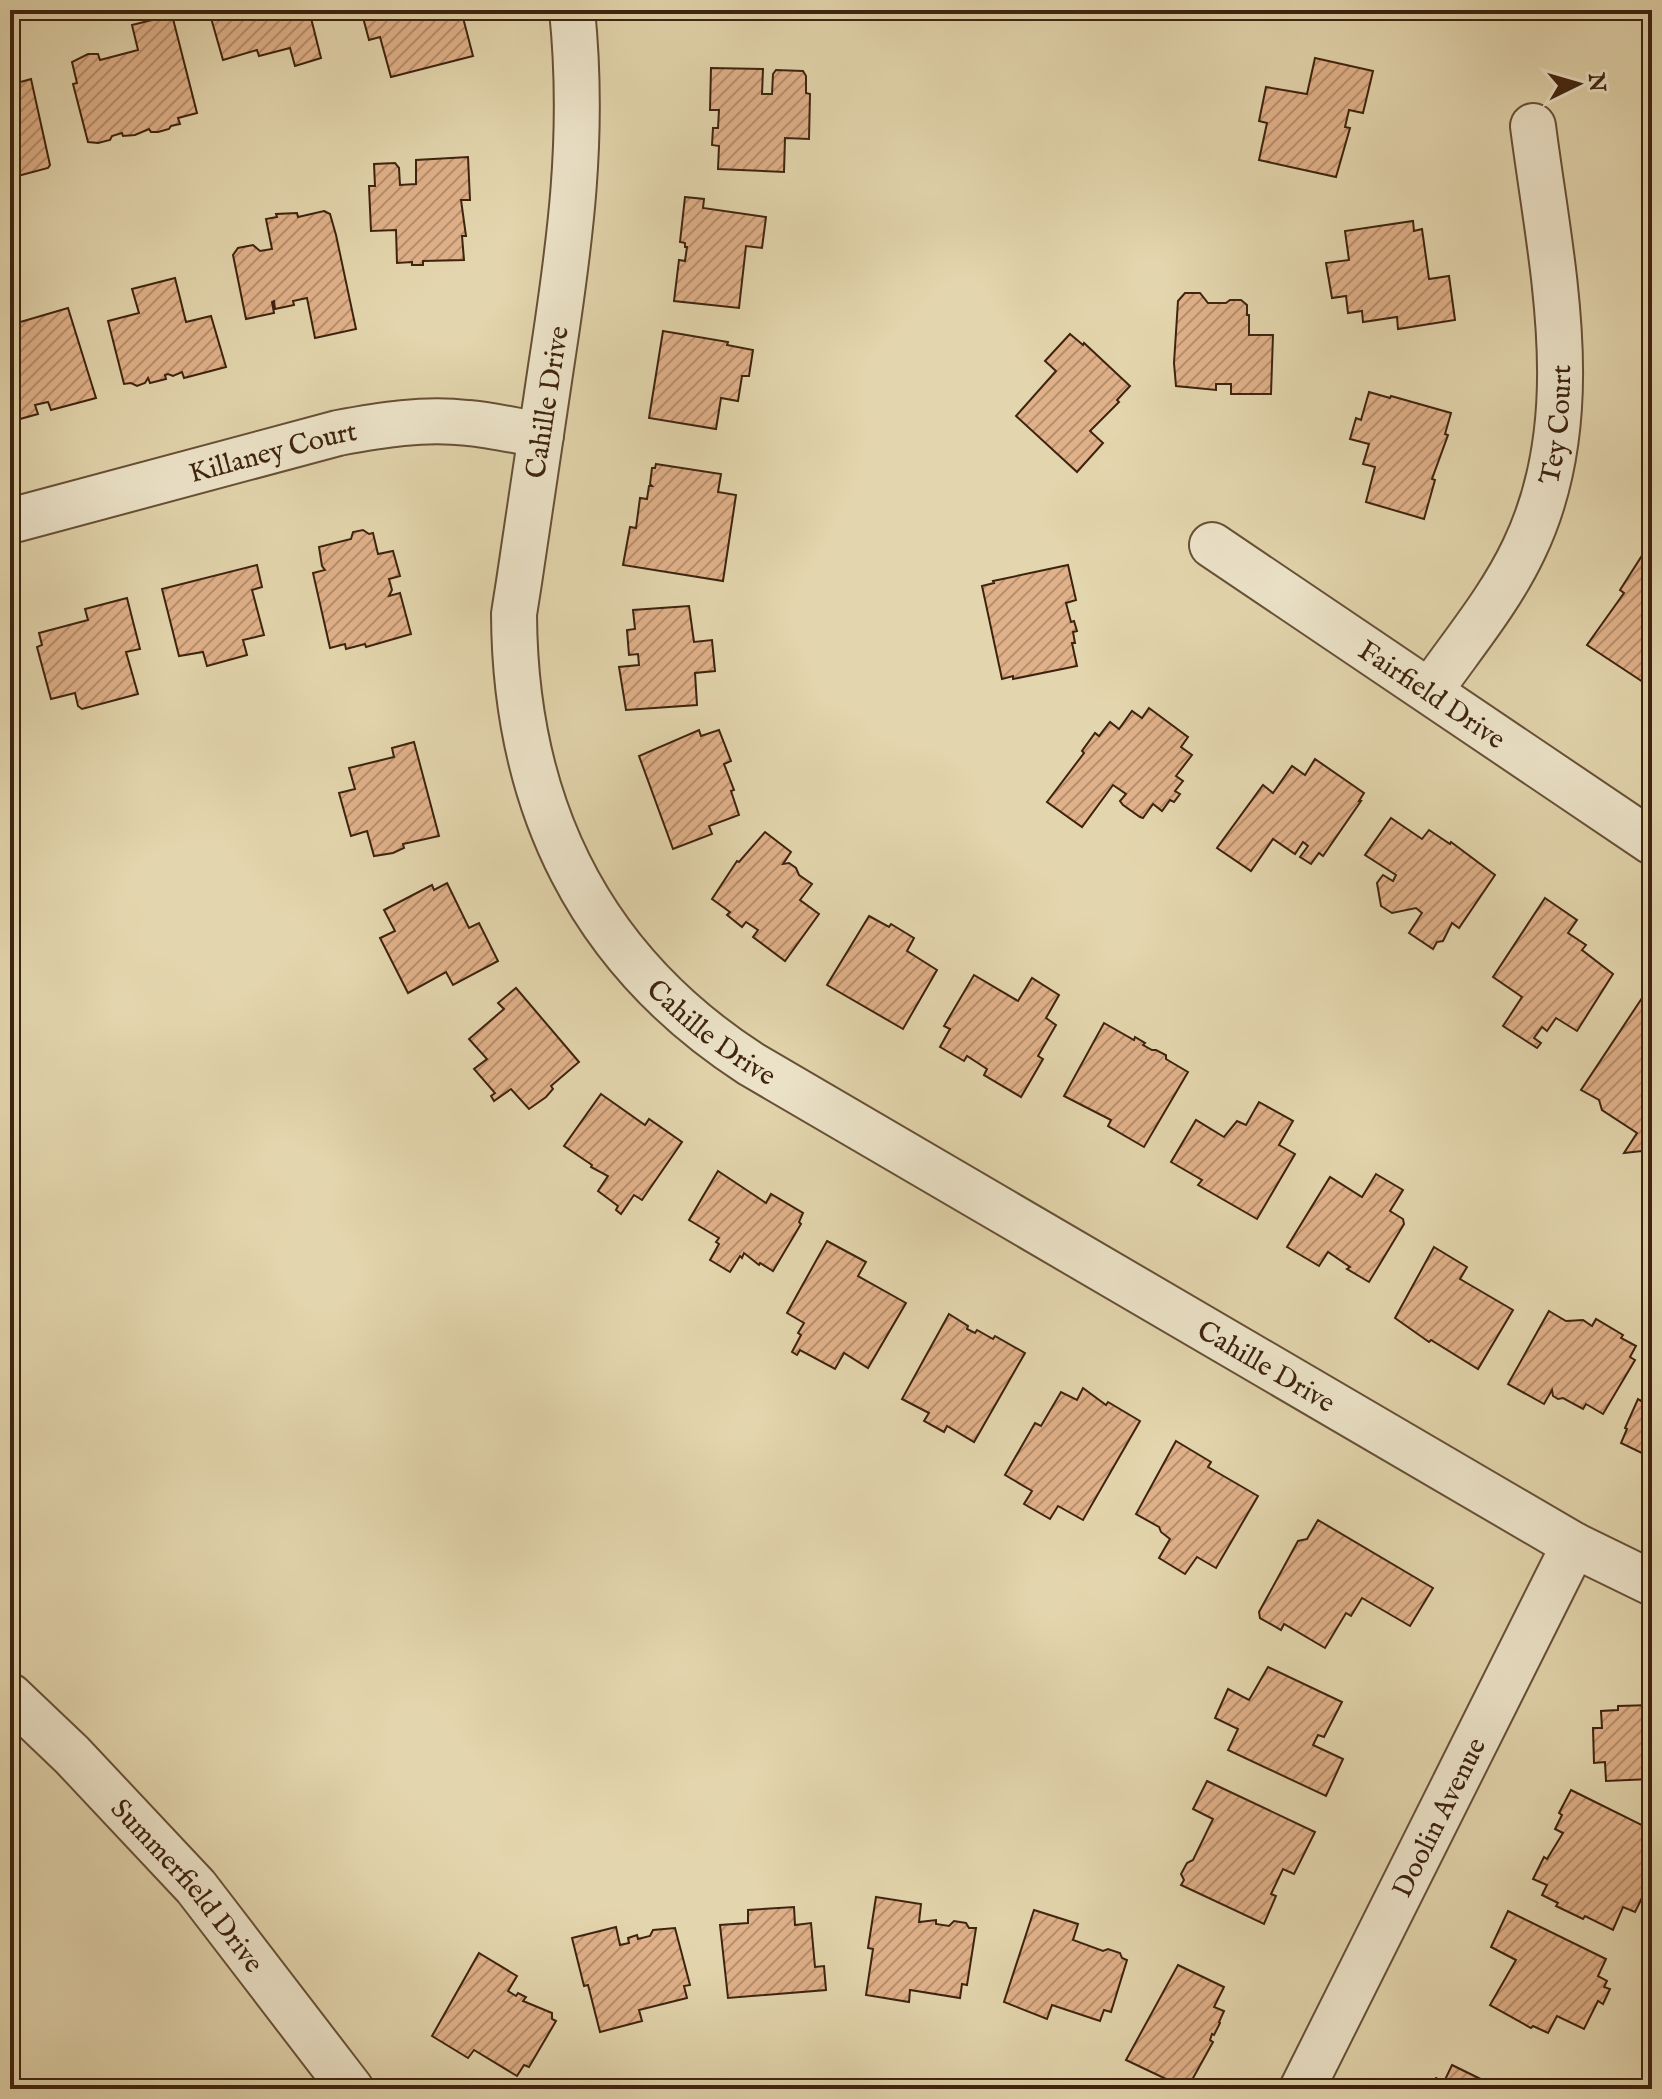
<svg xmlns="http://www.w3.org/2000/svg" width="1662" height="2099" font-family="'IM FELL English',serif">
	<defs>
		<pattern id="building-hatch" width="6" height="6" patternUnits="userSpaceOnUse" patternTransform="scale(2)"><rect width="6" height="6" fill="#e1b189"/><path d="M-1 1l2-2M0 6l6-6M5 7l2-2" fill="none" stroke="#b8906e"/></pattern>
	</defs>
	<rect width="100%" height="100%" fill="#e3d5ad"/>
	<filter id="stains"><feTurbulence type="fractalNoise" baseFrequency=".0025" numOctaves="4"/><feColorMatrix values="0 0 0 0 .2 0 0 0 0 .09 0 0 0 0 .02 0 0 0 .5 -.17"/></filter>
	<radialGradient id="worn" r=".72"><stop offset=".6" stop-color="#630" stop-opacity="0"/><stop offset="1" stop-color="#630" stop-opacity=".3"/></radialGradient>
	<g fill="url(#building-hatch)" stroke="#3e230f" stroke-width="2">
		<path d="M239,10H309L321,58L295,66L290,48L259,56L257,50L223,60L211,18Z"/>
		<path d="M361,10H461L473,56L391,77L380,37L369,40Z"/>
		<path d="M172,15L197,113L178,118L180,124L171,126L169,129L158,132H151L149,129L135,135L123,136L122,133L112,136L110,140L98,143L88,142L73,84L77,83L72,62L88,54H98L100,60L138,50L132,25Z"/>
		<path d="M1315,58L1373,71L1363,113L1349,110L1345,127L1350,128L1336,177L1259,160L1267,123L1259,121L1266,87L1307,94Z"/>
		<path d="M711,68L763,69L762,94H772L773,74L776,70L803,71L806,76V93L810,94L809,139L785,138L784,172L718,169L719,146L712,145L713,128H718L719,110H710Z"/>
		<path d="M31,79L50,165L48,168L14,177L15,180L10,182V85Z"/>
		<path d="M468,157L470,200H461L466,236H462L464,260L423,261V265H412V262L397,263L396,230L371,231L369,186H375L374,164L395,163L399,168L400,185L416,184V160Z"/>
		<path d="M685,197L704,199L703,208L766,217L762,248L746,246L739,308L674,301L679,260L685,261L687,247H685V243L680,242Z"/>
		<path d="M324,211L330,214L336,235L356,329L315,338L307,298L293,301L294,305L275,309L274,301L272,302L274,313L246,319L233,255L238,248L253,245L260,251L272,249L266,219L277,217L276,214L297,213L298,217Z"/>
		<path d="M1413,221L1414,231L1422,229L1429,279L1449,276L1455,320L1398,329L1397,317L1363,322L1362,311L1348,313L1346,296L1332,298L1326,263L1349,260L1345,231Z"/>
		<path d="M175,278L186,322L211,316L226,367L184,378L182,372L173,376L168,374L165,375L166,379L150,383L148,378L145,383L137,386L131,383L124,384L108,321L139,313L132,289Z"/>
		<path d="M1185,293H1200L1208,303H1226L1230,300H1241L1247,305V315H1249V335H1273L1271,394H1231V384H1216V390L1176,386L1174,363L1178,301Z"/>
		<path d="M68,308L96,398L51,410L48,402L35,405L38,414L20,419L17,411L10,413V325Z"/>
		<path d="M663,331L728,342L727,345L753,350L749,376H742L738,401L721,398L716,429L649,418Z"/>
		<path d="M1070,334L1083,345L1084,343L1130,386L1117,400L1119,402L1090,431L1103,443L1077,472L1016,416L1056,371L1045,361Z"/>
		<path d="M1369,392L1390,398L1391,396L1451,413L1445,434L1448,435L1432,479L1435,480L1424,519L1366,502L1375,467L1363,464L1369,444L1350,439L1356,418L1361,420Z"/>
		<path d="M656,464L721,474L718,492L736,495L723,581L623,565L630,527L636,528L640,498L647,499L649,486H652L650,484L652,468H655Z"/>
		<path d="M363,530L369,534L373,533L378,554L393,551L400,576L389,579L392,590L389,596L400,593L411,634L366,647L365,644L346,649L345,644L330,648L313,573L325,570L322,566L319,547L351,539L353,532Z"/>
		<path d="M1643,554L1652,560V688L1587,645L1624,593L1620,590Z"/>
		<path d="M257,565L262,587L252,590L264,635L243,640L247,655L207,666L203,652L179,656L162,589Z"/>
		<path d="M1068,565L1076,600L1066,603L1071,622L1074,621L1077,631L1073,632L1075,643H1072L1077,666L1013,679V676L1002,679L982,586L994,583L993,581Z"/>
		<path d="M127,598L140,649L126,652L138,694L82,709L78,706L75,693L51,699L37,647L42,645L39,633L88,620L85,609Z"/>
		<path d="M689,606L694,642L712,640L715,671L695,673L697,705L626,710L619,667L639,665L638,654L629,655L627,630L635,629L633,610Z"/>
		<path d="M12,678L15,699L10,701V679Z"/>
		<path d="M1149,708L1188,737L1181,747L1192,755L1176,776L1183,781L1175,791L1180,794L1174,802L1170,800L1162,811L1153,804L1143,818L1140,817L1123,805L1120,801L1126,794L1113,785L1082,827L1047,802L1084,753L1082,751L1095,733L1099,736L1110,722L1119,729L1132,711L1142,718Z"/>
		<path d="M699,730L701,736L719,730L731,761L724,764L734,790L731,791L739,815L709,826L712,834L673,849L639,756Z"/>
		<path d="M414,742L439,836L403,844L404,848L393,853L374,856L367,831L351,836L339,793L355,789L349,768L394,757L392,748Z"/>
		<path d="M1315,759L1364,793L1359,801H1361L1323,856L1319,853L1311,864L1300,857L1308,846L1303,842L1295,854L1273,839L1251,871L1217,848L1263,785L1273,793L1292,766L1305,775Z"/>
		<path d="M1391,818L1422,839L1429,830L1450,844L1451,842L1495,875L1459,928L1452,923L1443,941L1437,942L1433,949L1409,933L1422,913L1416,908L1392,913L1381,906L1377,883L1383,875L1393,881L1396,875L1365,855Z"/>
		<path d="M765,832L791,852L783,864L789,863L796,868L799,875L812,884L800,900L819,914L785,961L753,937L758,930L746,922L742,927L727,915L730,912L712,899L737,861L739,862Z"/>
		<path d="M447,883L469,928L479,923L498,961L453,985L446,972L408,993L380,938L395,931L384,910L432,885L434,890Z"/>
		<path d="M1545,898L1577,920L1568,933L1586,945L1582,950L1613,974L1577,1031L1556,1018L1547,1031L1542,1027L1534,1038L1541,1043L1537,1048L1503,1026L1522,997L1493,977Z"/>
		<path d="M869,916L889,927L891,924L914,938L907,951L937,970L903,1029L827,985Z"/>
		<path d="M974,975L1018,1001L1032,978L1059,995L1046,1018L1056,1025L1038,1056L1043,1059L1021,1097L984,1075L987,1069L967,1056L964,1061L940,1047L950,1029L944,1026Z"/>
		<path d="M1652,983V1157H1650L1642,1151L1624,1153L1637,1133L1602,1110L1599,1100L1581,1090Z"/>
		<path d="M516,988L579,1062L551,1086L553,1089L546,1097L529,1109L511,1089L494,1101L491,1096L495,1093L474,1069L487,1059L469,1039L504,1009L498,1003Z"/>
		<path d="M1104,1023L1134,1040L1135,1037L1145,1043L1143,1045L1152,1050H1156L1166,1055V1059L1188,1072L1144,1147L1108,1126L1111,1120L1064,1096Z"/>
		<path d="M601,1094L645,1125L649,1119L682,1142L642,1200L634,1195L621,1214L616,1210L618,1206L598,1191L608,1176L591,1167L592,1165L564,1146Z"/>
		<path d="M1259,1102L1293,1121L1279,1145L1295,1154L1257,1219L1198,1185L1202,1180L1171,1162L1196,1120L1224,1137L1237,1121L1246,1125Z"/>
		<path d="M718,1171L766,1203L771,1194L803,1213L799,1222L801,1224L773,1271L760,1263L759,1265L744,1253L742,1258L740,1256L730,1272L710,1260L719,1244L716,1242L719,1238L689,1220Z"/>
		<path d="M1376,1174L1403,1190L1390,1211L1403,1219L1404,1224L1369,1282L1347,1269L1350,1267L1328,1252L1319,1266L1287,1247L1330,1177L1362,1197Z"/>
		<path d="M827,1241L866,1262L858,1276L906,1303L868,1368L844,1353L835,1369L800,1350L797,1355L792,1352L801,1335L798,1333L804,1323L787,1313Z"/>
		<path d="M1434,1247L1467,1267L1460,1279L1513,1310L1478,1369L1431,1340L1429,1342L1395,1318Z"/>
		<path d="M1549,1311L1566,1321L1583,1320L1592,1326L1596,1319L1623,1335L1621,1338L1636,1346L1630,1357L1635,1360L1603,1414L1586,1404L1583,1409L1563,1398L1558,1399L1553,1396L1552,1390L1544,1404L1508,1384Z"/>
		<path d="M949,1314L968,1326L967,1329L975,1333L977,1330L993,1339L995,1336L1025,1353L974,1442L947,1426L944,1432L924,1421L929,1413L902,1399Z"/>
		<path d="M1648,1387L1652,1389V1458L1621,1443L1627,1429L1625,1428L1638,1399L1641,1401Z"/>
		<path d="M1083,1388L1106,1405L1108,1402L1140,1421L1083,1520L1058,1506L1050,1519L1024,1504L1032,1491L1005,1475L1035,1423L1041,1426L1061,1392L1077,1400Z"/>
		<path d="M1176,1441L1211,1462L1208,1467L1258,1496L1216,1568L1197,1557L1185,1574L1159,1558L1170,1539L1161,1532L1159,1527L1136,1514Z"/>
		<path d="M1318,1520L1433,1588L1410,1626L1362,1598L1351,1616L1346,1613L1325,1648L1284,1624L1281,1630L1260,1618L1259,1612L1298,1541L1307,1539Z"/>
		<path d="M1268,1667L1342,1702L1324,1737L1318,1735L1313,1745L1343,1759L1326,1796L1228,1750L1238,1729L1215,1718L1228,1689L1249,1700Z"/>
		<path d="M1652,1705V1783L1651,1779L1606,1781L1605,1762L1594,1763L1593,1728H1602L1601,1711L1618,1710V1706Z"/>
		<path d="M1207,1781L1315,1832L1294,1874L1283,1869L1271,1894L1276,1896L1264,1924L1181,1885L1184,1880L1181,1874L1187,1863L1193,1860L1213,1819L1193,1809Z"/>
		<path d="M1571,1790L1652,1830V1849L1645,1863L1652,1866V1878L1635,1912L1623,1907L1613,1930L1585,1916L1583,1919L1556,1906L1558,1903L1542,1895L1547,1885L1533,1879L1544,1857L1547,1859L1563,1833L1555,1829L1562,1815L1559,1813Z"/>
		<path d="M876,1897L921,1904L919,1922L936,1920V1924L949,1926L954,1921L966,1923L969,1928H976L967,1985L962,1984L960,1998L910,1990L909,2002L866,1995L873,1949L868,1948Z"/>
		<path d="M794,1907L795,1925L811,1923L815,1967L824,1966L826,1990L728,1998L720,1925L748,1923V1910Z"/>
		<path d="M1034,1910L1078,1924L1073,1940L1103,1951L1108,1949L1120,1953L1122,1958L1127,1960L1111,2012L1104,2010L1100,2021L1052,2005L1047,2019L1004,2002Z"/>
		<path d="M1508,1911L1606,1959L1598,1976L1607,1981L1604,1987L1610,1989L1603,2004L1598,2001L1584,2029L1557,2016L1548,2033L1533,2026L1531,2028L1490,2005L1516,1960L1491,1947Z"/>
		<path d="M616,1927L620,1945L629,1943L628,1938L637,1935L638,1939L650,1936L653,1930L675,1928L690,1985L684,1986L687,1998L639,2010L642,2021L600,2032L588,1985L584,1986L572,1938Z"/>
		<path d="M479,1953L517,1976L508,1991L516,1996L518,1993L526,1997L523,2001L552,2013V2019L556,2021L529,2067L524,2065L517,2076L474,2050L468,2058L432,2036Z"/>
		<path d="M1178,1965L1224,1987L1214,2007L1224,2011L1219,2022L1220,2023L1214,2035L1212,2034L1210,2040L1213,2042L1187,2089L1126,2060Z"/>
		<path d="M1452,2065L1501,2089H1431L1436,2078L1444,2082Z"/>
	</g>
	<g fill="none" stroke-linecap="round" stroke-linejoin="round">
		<defs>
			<g id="minor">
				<path id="s1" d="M572,10C585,135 570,244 551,367C539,450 527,532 514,614C515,805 589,959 751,1064L1574,1545L1652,1583"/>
				<path id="s2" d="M10,521L338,433C381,425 423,418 468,423C492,425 517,431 541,435"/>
				<path id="s3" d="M1212,545L1652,842"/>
				<path id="s4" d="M1430,691C1462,645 1500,600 1524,549C1588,416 1551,266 1533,126"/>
				<path id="s5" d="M10,1696L72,1755L196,1887L351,2089"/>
				<path id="s6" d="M1302,2089L1574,1545"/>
			</g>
		</defs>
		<use href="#minor" stroke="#675036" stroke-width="48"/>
		<use href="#minor" stroke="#ede4ca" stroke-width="44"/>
	</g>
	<g text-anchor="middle" stroke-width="7" stroke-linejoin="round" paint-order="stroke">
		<g font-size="28" fill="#3e230f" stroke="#ede4ca">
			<text transform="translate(546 402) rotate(-81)" y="10">Cahille Drive</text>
			<text dy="10" stroke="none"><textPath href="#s4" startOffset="300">Tey Court</textPath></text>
			<text dy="10" stroke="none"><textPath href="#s2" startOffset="272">Killaney Court</textPath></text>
			<text dy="10" stroke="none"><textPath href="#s3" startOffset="266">Fairfield Drive</textPath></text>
			<text dy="10" stroke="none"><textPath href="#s1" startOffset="1090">Cahille Drive</textPath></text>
			<text dy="10" stroke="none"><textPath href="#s1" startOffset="1738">Cahille Drive</textPath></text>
			<text dy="10" stroke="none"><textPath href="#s6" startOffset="304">Doolin Avenue</textPath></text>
			<text dy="10" stroke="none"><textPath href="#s5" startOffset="260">Summerfield Drive</textPath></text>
		</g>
	</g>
	<rect width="1662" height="2099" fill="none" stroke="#e3d5ad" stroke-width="40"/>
	<rect x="12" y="12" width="1638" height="2075" fill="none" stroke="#3e230f" stroke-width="4"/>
	<rect x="20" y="20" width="1622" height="2059" fill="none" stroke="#3e230f" stroke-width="2"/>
	<g transform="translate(1578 84) rotate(85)" stroke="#ede4ca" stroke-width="6" paint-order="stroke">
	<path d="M0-6L14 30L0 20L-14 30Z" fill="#3e230f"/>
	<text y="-12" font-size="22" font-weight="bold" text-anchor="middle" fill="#3e230f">N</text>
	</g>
	<rect width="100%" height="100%" filter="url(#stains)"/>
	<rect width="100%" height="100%" fill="url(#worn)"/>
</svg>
